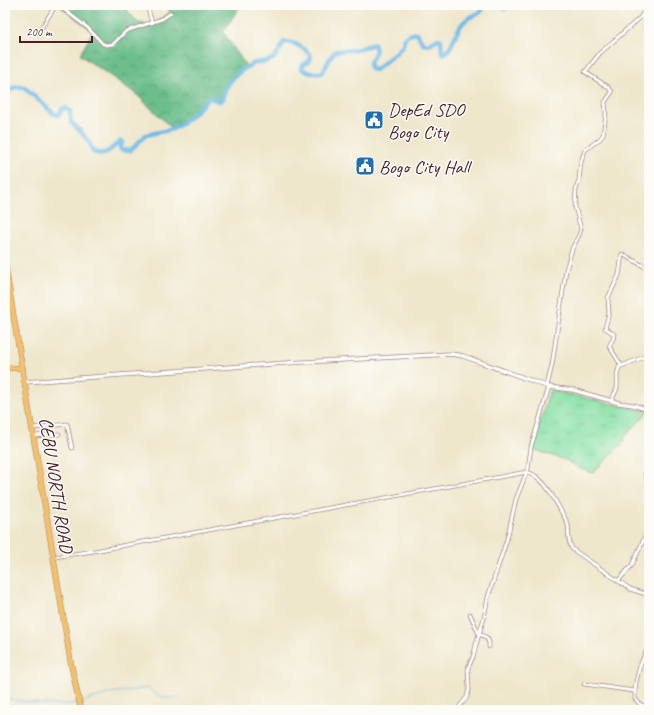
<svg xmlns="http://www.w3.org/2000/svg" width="654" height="715" font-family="Caveat,sans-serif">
	<defs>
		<pattern id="grass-tufts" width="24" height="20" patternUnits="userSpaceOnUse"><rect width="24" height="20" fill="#86e0a6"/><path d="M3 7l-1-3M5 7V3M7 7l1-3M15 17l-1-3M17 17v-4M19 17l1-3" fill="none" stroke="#75c08f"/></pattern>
		<pattern id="forest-crowns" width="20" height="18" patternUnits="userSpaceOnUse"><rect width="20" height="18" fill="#6cbe8b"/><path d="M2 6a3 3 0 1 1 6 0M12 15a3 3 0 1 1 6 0" fill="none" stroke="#5b9a72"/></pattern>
	</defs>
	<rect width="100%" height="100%" fill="#fdfcf7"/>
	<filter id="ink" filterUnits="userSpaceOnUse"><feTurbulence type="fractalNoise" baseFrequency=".025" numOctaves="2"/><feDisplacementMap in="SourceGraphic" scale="8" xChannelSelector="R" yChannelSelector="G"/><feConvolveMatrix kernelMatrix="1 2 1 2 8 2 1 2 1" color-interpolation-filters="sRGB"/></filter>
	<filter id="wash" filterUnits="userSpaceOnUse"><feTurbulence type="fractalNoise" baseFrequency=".012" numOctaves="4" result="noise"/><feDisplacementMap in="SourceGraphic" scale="16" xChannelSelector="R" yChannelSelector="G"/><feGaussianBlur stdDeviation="0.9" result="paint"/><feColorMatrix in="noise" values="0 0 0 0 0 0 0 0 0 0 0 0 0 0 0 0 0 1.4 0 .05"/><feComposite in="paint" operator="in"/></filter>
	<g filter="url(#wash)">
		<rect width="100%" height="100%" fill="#efe7cc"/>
		<path fill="url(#grass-tufts)" stroke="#688068" d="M550,390L648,412L625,436L624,443L617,448L593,473L581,469L566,460L532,449Z"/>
		<path fill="url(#forest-crowns)" stroke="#5b6e5b" d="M58,5H123L138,23L155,24L170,12L167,5H241L223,32L247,67C236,71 224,87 223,99L220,101L209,98L188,119L173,129L135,93L80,55L93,31Z"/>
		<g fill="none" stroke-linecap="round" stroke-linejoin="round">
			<g stroke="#6ebae7" stroke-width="1">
				<path d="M5,698L13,700"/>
				<path d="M15,700C35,703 57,707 77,703"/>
				<path d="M82,702L110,693L147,688C160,696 165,701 180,697"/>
			</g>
			<g stroke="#6ebae7" stroke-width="4.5">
				<path d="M502,5L505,9L508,5"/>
				<path d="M5,92L16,87H24L53,113L58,115L60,114L62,109L66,108L70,111L71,122L82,133L90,144L93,152C108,157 110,148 121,141L123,142L120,148L121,150L130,151L146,135L173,129L188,119L209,98L220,101L223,99C224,82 241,69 255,63C260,62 266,62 271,60C277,57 281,48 284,42C293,41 307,49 311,57L310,60L302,66V69C308,74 314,73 321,73C328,67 328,57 336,51L355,50L374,44C380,57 366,57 371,69L375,70L398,51L403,45L405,38L408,35L417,33L423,44C430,46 432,42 438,39L441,40L442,53L444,54C455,46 455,28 466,20C473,14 482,16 484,5"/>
			</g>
		</g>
	</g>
	<g filter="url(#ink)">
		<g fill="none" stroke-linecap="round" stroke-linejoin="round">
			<defs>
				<g id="minor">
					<path d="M58,5L88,28L103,44L107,45L113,44L126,31L162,19L171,13"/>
					<path d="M147,5L152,23"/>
					<path d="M7,7L9,5"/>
					<path d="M38,33L56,5"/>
					<path d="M619,367L649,355"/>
					<path d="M547,386L552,365L566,270L572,249L579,235L581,229L575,207L576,190L579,180L581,162L585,150L600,139L603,135L606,114L605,102L612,92L608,87L585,72L600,53L641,17L647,5"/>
					<path d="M612,401C612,396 616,393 617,388C618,380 615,372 621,365L609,346L613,339L614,334L605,328L609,313L608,298L619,275L622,254L649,269"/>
					<path d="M33,428L67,424L72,448"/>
					<path d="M34,436L59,434"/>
					<path d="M649,465L645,474L649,482"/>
					<path d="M54,557L100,550L126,545L527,472C544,477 553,497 561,511C563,515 567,521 568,525C570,536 566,537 572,549L630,589L649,595"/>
					<path d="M618,581L632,565L649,528"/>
					<path d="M646,594L649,587"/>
					<path d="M470,614L479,634C486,636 490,640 489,647"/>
					<path d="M649,647C640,661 634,683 635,699L641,705L649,707"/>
					<path d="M584,684L634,691"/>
					<path d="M457,710L467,697L469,689L468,668L473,657L477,641L484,618L488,597L507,539L516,499L528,469L531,447L549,387"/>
				</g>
				<path id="tertiary" d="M25,382L286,363L451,354L463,356L549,387L573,390L619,403L633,405L649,410"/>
				<g id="trunk">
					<path d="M5,264L71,664L81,710"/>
					<path d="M5,368H23"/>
				</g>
			</defs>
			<use href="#minor" stroke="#9c837c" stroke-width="4.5"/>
			<use href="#tertiary" stroke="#9c837c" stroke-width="5"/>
			<use href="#trunk" stroke="#9c837c" stroke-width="6"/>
			<use href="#minor" stroke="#fff" stroke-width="3"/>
			<use href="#tertiary" stroke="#fff" stroke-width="3.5"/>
			<use href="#trunk" stroke="#f4c16b" stroke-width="5"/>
		</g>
	</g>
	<defs>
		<symbol id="civic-square" viewBox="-11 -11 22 22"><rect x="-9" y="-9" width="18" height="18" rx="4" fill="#1f6fb2" stroke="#fdfcf7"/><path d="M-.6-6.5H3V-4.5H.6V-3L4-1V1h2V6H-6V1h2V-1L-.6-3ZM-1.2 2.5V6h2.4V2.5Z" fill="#fff"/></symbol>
	</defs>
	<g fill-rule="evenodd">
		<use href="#civic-square" x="363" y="109" width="22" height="22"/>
		<use href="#civic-square" x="354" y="155" width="22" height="22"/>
	</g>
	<g text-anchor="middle" stroke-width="3" stroke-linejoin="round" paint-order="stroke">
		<g font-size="19" fill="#4a1f2b" stroke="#fdfcf7" text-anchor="start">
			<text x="388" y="116">DepEd SDO<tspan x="388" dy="22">Bogo City</tspan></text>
			<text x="379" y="173">Bogo City Hall</text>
		</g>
		<g font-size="19" fill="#4a1f2b" stroke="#fdfcf7">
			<text transform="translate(57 485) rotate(81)" y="7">CEBU NORTH ROAD</text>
		</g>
	</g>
	<rect width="654" height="715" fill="none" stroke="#fdfcf7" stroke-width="20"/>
	<path d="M20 36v6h72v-6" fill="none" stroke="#4a1f2b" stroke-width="2"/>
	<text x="26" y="36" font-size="12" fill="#4a1f2b" stroke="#fdfcf7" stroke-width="3" paint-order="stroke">200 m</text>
</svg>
